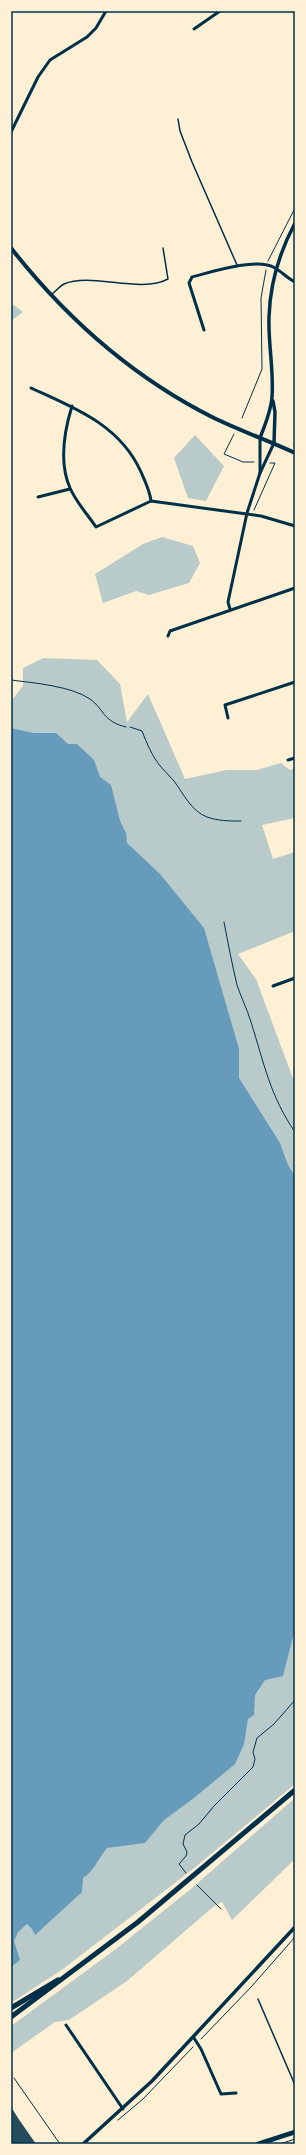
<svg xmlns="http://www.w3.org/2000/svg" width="306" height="2155" font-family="'PT Sans',sans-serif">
	<rect width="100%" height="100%" fill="#fdf0d5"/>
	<g fill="#b9caca">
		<path d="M14,305L23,312L11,321V308Z"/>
		<path d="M195,435L224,466L206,501L188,498L174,458Z"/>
		<path d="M162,537L193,546L200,563L189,583L149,595L136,591L103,603L95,574L143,544Z"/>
		<path d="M43,658L97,660L120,684L127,722L148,694L185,779L227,770H257L281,763L290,770L295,768V818L262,825L273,859L295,852V931L238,954L256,979L295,1084V1784L193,1869L63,1969L11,2003V701L23,686V668Z"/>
		<path d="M295,1798V1859L232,1920L222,1902L213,1907L127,1981L69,2020L55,2022L11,2053V2026L116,1949L192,1888Z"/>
	</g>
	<path fill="#669bbc" d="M11,728L33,733H56L68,744H77L94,760L100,777L111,785L120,821L126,833L127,843L160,874L204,928L239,1049V1078L280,1143L288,1165L295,1176V1629L283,1676L265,1680L255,1695L254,1715L248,1719L244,1744L235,1764L194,1798L164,1820L145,1843L107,1848C97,1860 95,1870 83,1878L82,1892L35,1935L32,1929L27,1924L18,1932L14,1941L20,1960L11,1967Z"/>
	<path fill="#264d5e" d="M11,2107L20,2121L36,2144H11Z"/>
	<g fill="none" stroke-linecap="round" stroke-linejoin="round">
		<g stroke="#003049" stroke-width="1">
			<path d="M268,261L295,208"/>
			<path d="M242,418L262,369L261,298L266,270"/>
			<path d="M234,434L224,454L243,462H254"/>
			<path d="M254,510L275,463H270"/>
			<path d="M11,680C34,683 71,686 90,699C105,710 102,721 126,727"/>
			<path d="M130,727L142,731C147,744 152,756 161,767C165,772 170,776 174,781C183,793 191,811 207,817C218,821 229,821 241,821"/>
			<path d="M224,922C228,943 232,964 237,985C241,997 247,1009 251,1022C264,1063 270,1096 295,1132"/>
			<path d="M186,1873L179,1864L186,1856L187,1852L183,1844L185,1835L199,1824L214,1806L253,1767L255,1759L253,1752L257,1738L274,1724L295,1700"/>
			<path d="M197,1885L221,1909"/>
			<path d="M201,2039L252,1986L295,1937"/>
			<path d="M14,2078L60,2144"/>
			<path d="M118,2120L143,2099L193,2047"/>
			<path d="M280,2144L295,2139"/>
		</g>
		<g stroke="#003049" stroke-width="1.5">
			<path d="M178,119L180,131L192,162L237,265"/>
			<path d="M52,294C56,291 60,286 64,284C91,272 140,294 168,279L163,248"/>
			<path d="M258,1999L295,2085"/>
		</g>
		<g stroke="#003049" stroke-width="3">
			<path d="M194,29L220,11"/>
			<path d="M11,132L38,77L50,60L87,37L96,28L106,11"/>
			<path d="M204,330L189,283L192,277C211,272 257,257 275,268C282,272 287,278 295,282"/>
			<path d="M31,388C75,408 120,425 141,472C145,481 150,491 151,501"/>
			<path d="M72,406C64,432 59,463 70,488C76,502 88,515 96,527L151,501L261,516L295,526"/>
			<path d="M260,473V438"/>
			<path d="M38,497L70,489"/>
			<path d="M230,609L228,602L247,513L260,473L274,443"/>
			<path d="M168,636L170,631L295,588"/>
			<path d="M228,718L225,705L295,682"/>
			<path d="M288,760L295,758"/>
			<path d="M273,986L295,978"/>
			<path d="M66,2025L123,2109"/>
			<path d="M194,2038L201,2049L221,2094L236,2093"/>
		</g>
		<g stroke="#003049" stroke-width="3.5">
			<path d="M273,401L275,412L274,443"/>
			<path d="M260,438C265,425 271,411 272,397C274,370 268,344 269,317C270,283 279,253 295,223"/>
			<path d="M83,2144L152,2081L295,1927"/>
		</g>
		<path stroke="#003049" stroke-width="4" d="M11,248C66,318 134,378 214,418C241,431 269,441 295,453"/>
		<path stroke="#003049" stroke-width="4.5" d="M258,2144L295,2132"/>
		<g stroke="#003049" stroke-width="5">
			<path d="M11,2008L58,1980"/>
			<path d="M11,2017L138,1922L295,1790"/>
		</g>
	</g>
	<rect width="306" height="2155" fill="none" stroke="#fdf0d5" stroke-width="24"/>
	<rect x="12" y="12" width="282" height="2131" fill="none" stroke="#003049" stroke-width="1.5"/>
</svg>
